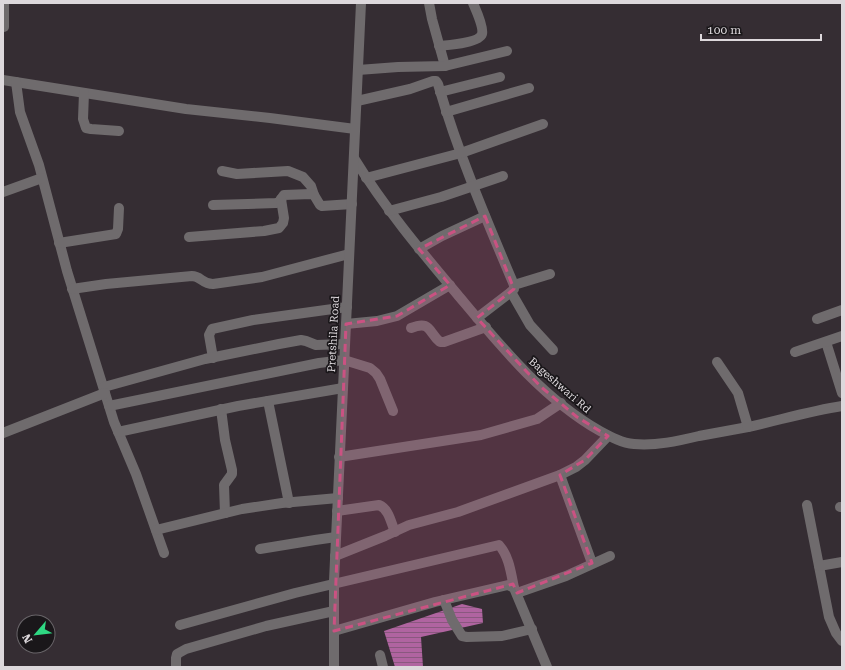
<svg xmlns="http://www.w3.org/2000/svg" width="845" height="670" font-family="'Roboto Serif',serif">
	<defs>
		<pattern id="water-rules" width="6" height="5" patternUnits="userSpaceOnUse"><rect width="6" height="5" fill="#b064a0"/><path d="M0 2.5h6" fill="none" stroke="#8a587f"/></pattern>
	</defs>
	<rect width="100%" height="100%" fill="#352d33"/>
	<path fill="url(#water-rules)" d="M462,604L482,609L483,623L421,637L423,667H395L384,631Z"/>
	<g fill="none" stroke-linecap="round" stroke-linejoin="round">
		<g stroke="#6f6b6d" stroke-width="10">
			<path d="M4,3V27"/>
			<path d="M429,3L432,19L445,66"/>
			<path d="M439,46C448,45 479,43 482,34C484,27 476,10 473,3"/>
			<path d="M358,70L398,67L445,66L507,51"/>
			<path d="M3,80L186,109L270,118L355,129"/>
			<path d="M16,82L20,112L39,165L67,271L114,422L136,474L164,553"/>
			<path d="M440,92L500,77"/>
			<path d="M84,93L83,119L86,128L91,129L119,131"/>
			<path d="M357,101L410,89L433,81H436L438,84C458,153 486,219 514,285V289L511,292L477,318"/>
			<path d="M446,112L529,88"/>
			<path d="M354,158C384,207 420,250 457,294C499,344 542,398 600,431C611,437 622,443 634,444C656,446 678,441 699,436C715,433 732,430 748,427C780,420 810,411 842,406"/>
			<path d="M222,171L237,174L288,171L303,177L311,186L314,195"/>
			<path d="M366,178L461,153L543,124"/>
			<path d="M3,192L42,178"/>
			<path d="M213,205L276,203L279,202L284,195L311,194L314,195L320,205L322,206L352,204"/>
			<path d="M389,211L441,197L503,176"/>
			<path d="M189,237L264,231L279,228L283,223L284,218L281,199"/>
			<path d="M59,243L116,234L118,229L119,208"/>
			<path d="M419,249L442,236L485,216"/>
			<path d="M514,285L550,274"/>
			<path d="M72,289L106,284L192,276C201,276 202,284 213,284L262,277L349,254"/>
			<path d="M511,292L530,325L553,350"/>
			<path d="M817,319L842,310"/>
			<path d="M346,324L377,321L397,316L450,285"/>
			<path d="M411,328C431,320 428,332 440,342H444L486,327"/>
			<path d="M826,342L842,393"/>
			<path d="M795,352L842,336"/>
			<path d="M213,358L209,335L212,329L253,320L347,307"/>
			<path d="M717,362L738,393L748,427"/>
			<path d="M104,387L205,359L279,344L301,340L306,341L316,345L345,344"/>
			<path d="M268,401L289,503"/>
			<path d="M109,406L319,363L344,360L370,368L376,373L380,379L393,411"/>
			<path d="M221,409L225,440L232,470V474L224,485L225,513"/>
			<path d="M118,432L238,406L343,388"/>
			<path d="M3,433L105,393"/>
			<path d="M339,457L481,435L537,419L561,403"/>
			<path d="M560,475L592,563"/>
			<path d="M807,505L829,617L836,633L842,641"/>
			<path d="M840,507H842"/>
			<path d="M337,511L379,505C389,509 391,523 395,532"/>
			<path d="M156,530L242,509L282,503L338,498"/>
			<path d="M260,549L315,540L336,537"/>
			<path d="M335,556L385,536L409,525L458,512L560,475L576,467L585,460L608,436"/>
			<path d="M819,566L842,562"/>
			<path d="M517,593L566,576L610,556"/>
			<path d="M444,600L452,620L462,636L467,637L502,636L532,629"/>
			<path d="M180,625L295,593L499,545C509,556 511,573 514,588"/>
			<path d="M334,631L435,602L508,585L514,588L547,667"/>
			<path d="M380,655L383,667"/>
			<path d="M176,667V658L177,654L186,649L266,626L334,611"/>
			<path d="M334,667V581L361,3"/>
		</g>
	</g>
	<path fill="#ca5282" fill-opacity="0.2" stroke="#ca5282" stroke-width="3" stroke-dasharray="8 5" stroke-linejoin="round" d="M485,216L514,289L477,318L540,386L577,417L608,436L585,460L560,475L592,563L517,593L513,584L334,631L346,324L397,316L450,285L419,249Z"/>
	<g text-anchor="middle" stroke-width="3.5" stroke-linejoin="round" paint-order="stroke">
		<g font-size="11" fill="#ddd8dc" stroke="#1a171a">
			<text transform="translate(333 334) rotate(-87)" y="4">Pretshila Road</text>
			<text transform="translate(560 385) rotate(41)" y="4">Bageshwari Rd</text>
		</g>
	</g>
	<rect width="845" height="670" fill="none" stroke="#ddd8dc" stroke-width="8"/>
	<g transform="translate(36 634) rotate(242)"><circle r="19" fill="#1a171a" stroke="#686468"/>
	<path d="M0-3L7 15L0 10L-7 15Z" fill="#2fd883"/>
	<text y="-6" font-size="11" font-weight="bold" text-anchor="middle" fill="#ddd8dc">N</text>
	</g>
	<path d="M701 34v6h120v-6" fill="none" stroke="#ddd8dc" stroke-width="2"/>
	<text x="707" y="34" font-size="12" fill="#ddd8dc" stroke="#1a171a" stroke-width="3" paint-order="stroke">100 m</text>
</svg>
